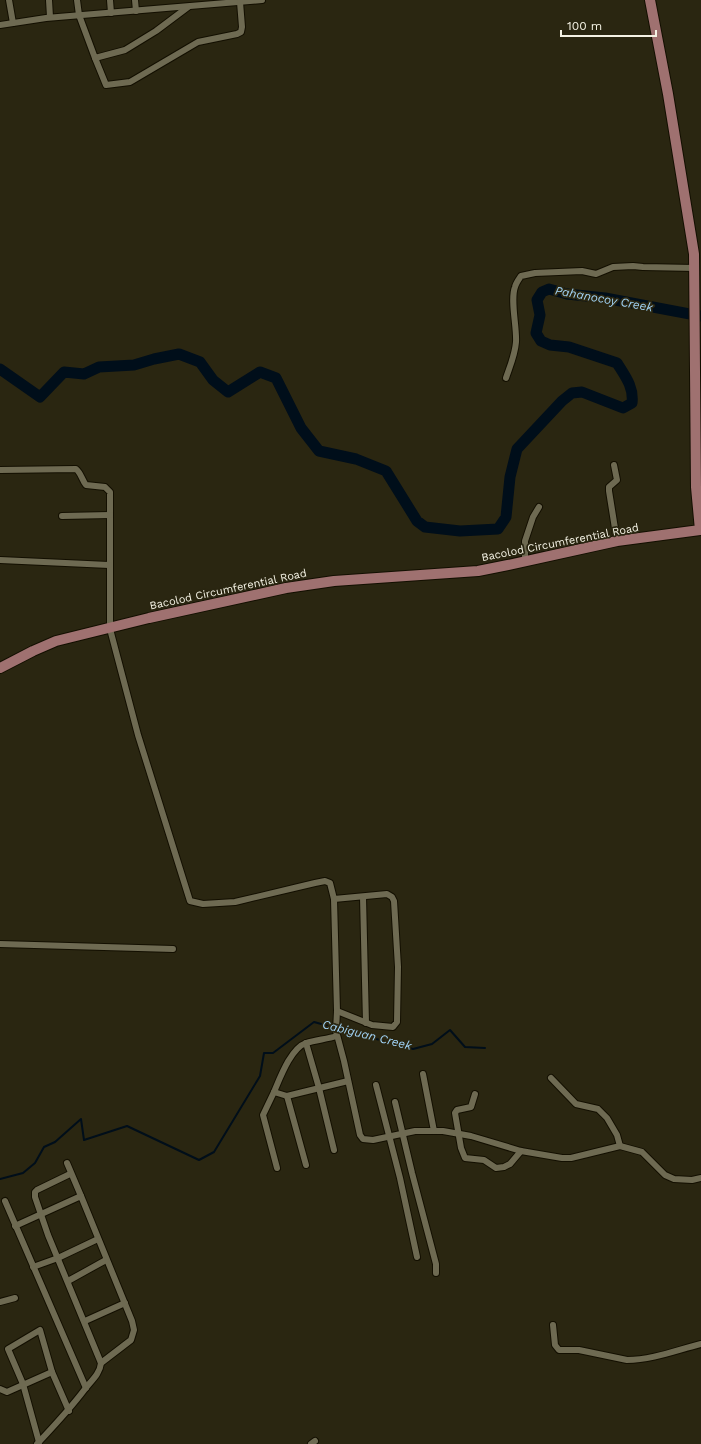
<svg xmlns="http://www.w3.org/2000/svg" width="701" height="1444" font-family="'Work Sans',sans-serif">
	<rect width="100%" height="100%" fill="#2a2611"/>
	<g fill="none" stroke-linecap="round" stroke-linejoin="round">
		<path stroke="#000e1a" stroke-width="2" d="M0,1179L23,1173L35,1163L44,1147L55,1142L81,1119L84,1140L127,1126L199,1160L214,1152L260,1076L264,1053H273L314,1022L413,1049L432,1044L450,1030L465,1047L485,1048"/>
		<path stroke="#000e1a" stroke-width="11" d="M0,369L40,397L64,372L84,374L99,367L134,365L154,359L179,354L200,362L213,380L228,392L260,372L276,378L301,428L319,451L356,459L386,471L417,521L425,527L460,531L498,529L506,517L510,477L517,449L562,401L572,393L582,392L623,408L632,403C634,387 625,376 617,363L569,347L550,345L541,341L536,333L540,315L537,300L542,292L549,289L567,294L605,298L701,316"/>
		<defs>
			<g id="minor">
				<path d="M9,0L13,23"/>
				<path d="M49,0L50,17"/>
				<path d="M77,0L79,15L95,58L125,50L156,31L188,7"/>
				<path d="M110,0L111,13"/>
				<path d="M135,0L136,11"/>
				<path d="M0,25L46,18L262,0"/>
				<path d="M95,58L106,85L130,82L198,42L237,34L241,32L242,27L240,2"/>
				<path d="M506,378C510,366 515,355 516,342C517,327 510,300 515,287C516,283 519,279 521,276L535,273L582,271L596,274L613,267L633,266L643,267L695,268"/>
				<path d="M614,465L617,480L609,487V491L617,541"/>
				<path d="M0,470L76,469C81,473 82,480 86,485L105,487L110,492V629L138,735L190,901L203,904L235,902L315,883L325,881L330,883L334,899L337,1011L336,1031L344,1061L360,1135L363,1139L373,1140L415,1131H443L471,1136L521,1151L562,1158H571L620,1146L642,1152L665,1175L674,1179L692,1180L701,1178"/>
				<path d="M62,516L110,515"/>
				<path d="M0,560L109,565"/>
				<path d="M525,562V541L533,517L539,507"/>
				<path d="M363,897L366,1023"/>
				<path d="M334,899L387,894L392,897L394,901L398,967L397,1022L393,1027L372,1025L337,1011"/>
				<path d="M0,944L173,949"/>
				<path d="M337,1036C327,1039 316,1040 306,1043C291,1048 280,1078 274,1092L287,1096L348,1081"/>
				<path d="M306,1043L319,1088L334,1150"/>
				<path d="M423,1074L434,1131"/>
				<path d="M551,1078L576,1104L598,1109L607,1118L617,1135L620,1146"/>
				<path d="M376,1085L400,1178L417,1257"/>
				<path d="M274,1092L263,1115L277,1168"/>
				<path d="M475,1094L471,1107L457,1110L455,1113L461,1148L465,1158L484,1160L496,1168L504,1167L510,1164L521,1151"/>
				<path d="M287,1096L306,1165"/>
				<path d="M395,1102L412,1173L436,1264V1273"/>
				<path d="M67,1163L81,1196"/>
				<path d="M5,1201L86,1388"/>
				<path d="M15,1226L81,1196L132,1321L134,1330L131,1340L101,1363"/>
				<path d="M33,1267L58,1258L98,1239"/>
				<path d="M68,1281L106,1260"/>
				<path d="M0,1302L15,1298"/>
				<path d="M85,1321L125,1303"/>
				<path d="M553,1325L555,1345L559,1350H579L627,1360C652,1360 677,1350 701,1344"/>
				<path d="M0,1389L7,1392L52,1372"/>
				<path d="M39,1442L23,1384L8,1349L40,1330L52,1372L69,1411"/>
				<path d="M37,1444C54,1426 70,1409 85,1389C91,1381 100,1374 101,1363L48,1235L35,1197V1192L37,1190L70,1174"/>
				<path d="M311,1444L315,1441"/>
			</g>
			<path id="primary" d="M0,668L33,651L56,641L149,618L286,588L334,581L478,571L508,565L617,541L700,530L696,487L694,254L668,94L650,0"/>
		</defs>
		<use href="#minor" stroke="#130f00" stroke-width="8"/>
		<use href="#primary" stroke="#130f00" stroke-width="12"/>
		<use href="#minor" stroke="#6e6a52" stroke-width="6"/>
		<use href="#primary" stroke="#9f7170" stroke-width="10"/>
	</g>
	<g text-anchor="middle" stroke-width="3.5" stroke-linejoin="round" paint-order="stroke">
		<g font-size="11" fill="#f4f2e4" stroke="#2a2611">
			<text transform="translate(560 542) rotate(-11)" y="4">Bacolod Circumferential Road</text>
			<text transform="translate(228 589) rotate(-12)" y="4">Bacolod Circumferential Road</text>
		</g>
		<g font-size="12" font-style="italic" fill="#a1d3f6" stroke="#2a2611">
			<text transform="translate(604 299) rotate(10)" y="4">Pahanocoy Creek</text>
			<text transform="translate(367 1035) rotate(14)" y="4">Cabiguan Creek</text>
		</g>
	</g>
	<path d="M561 30v6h95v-6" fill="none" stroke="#f4f2e4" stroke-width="2"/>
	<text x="567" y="30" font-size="12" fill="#f4f2e4" stroke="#2a2611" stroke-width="3" paint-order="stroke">100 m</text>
</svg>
